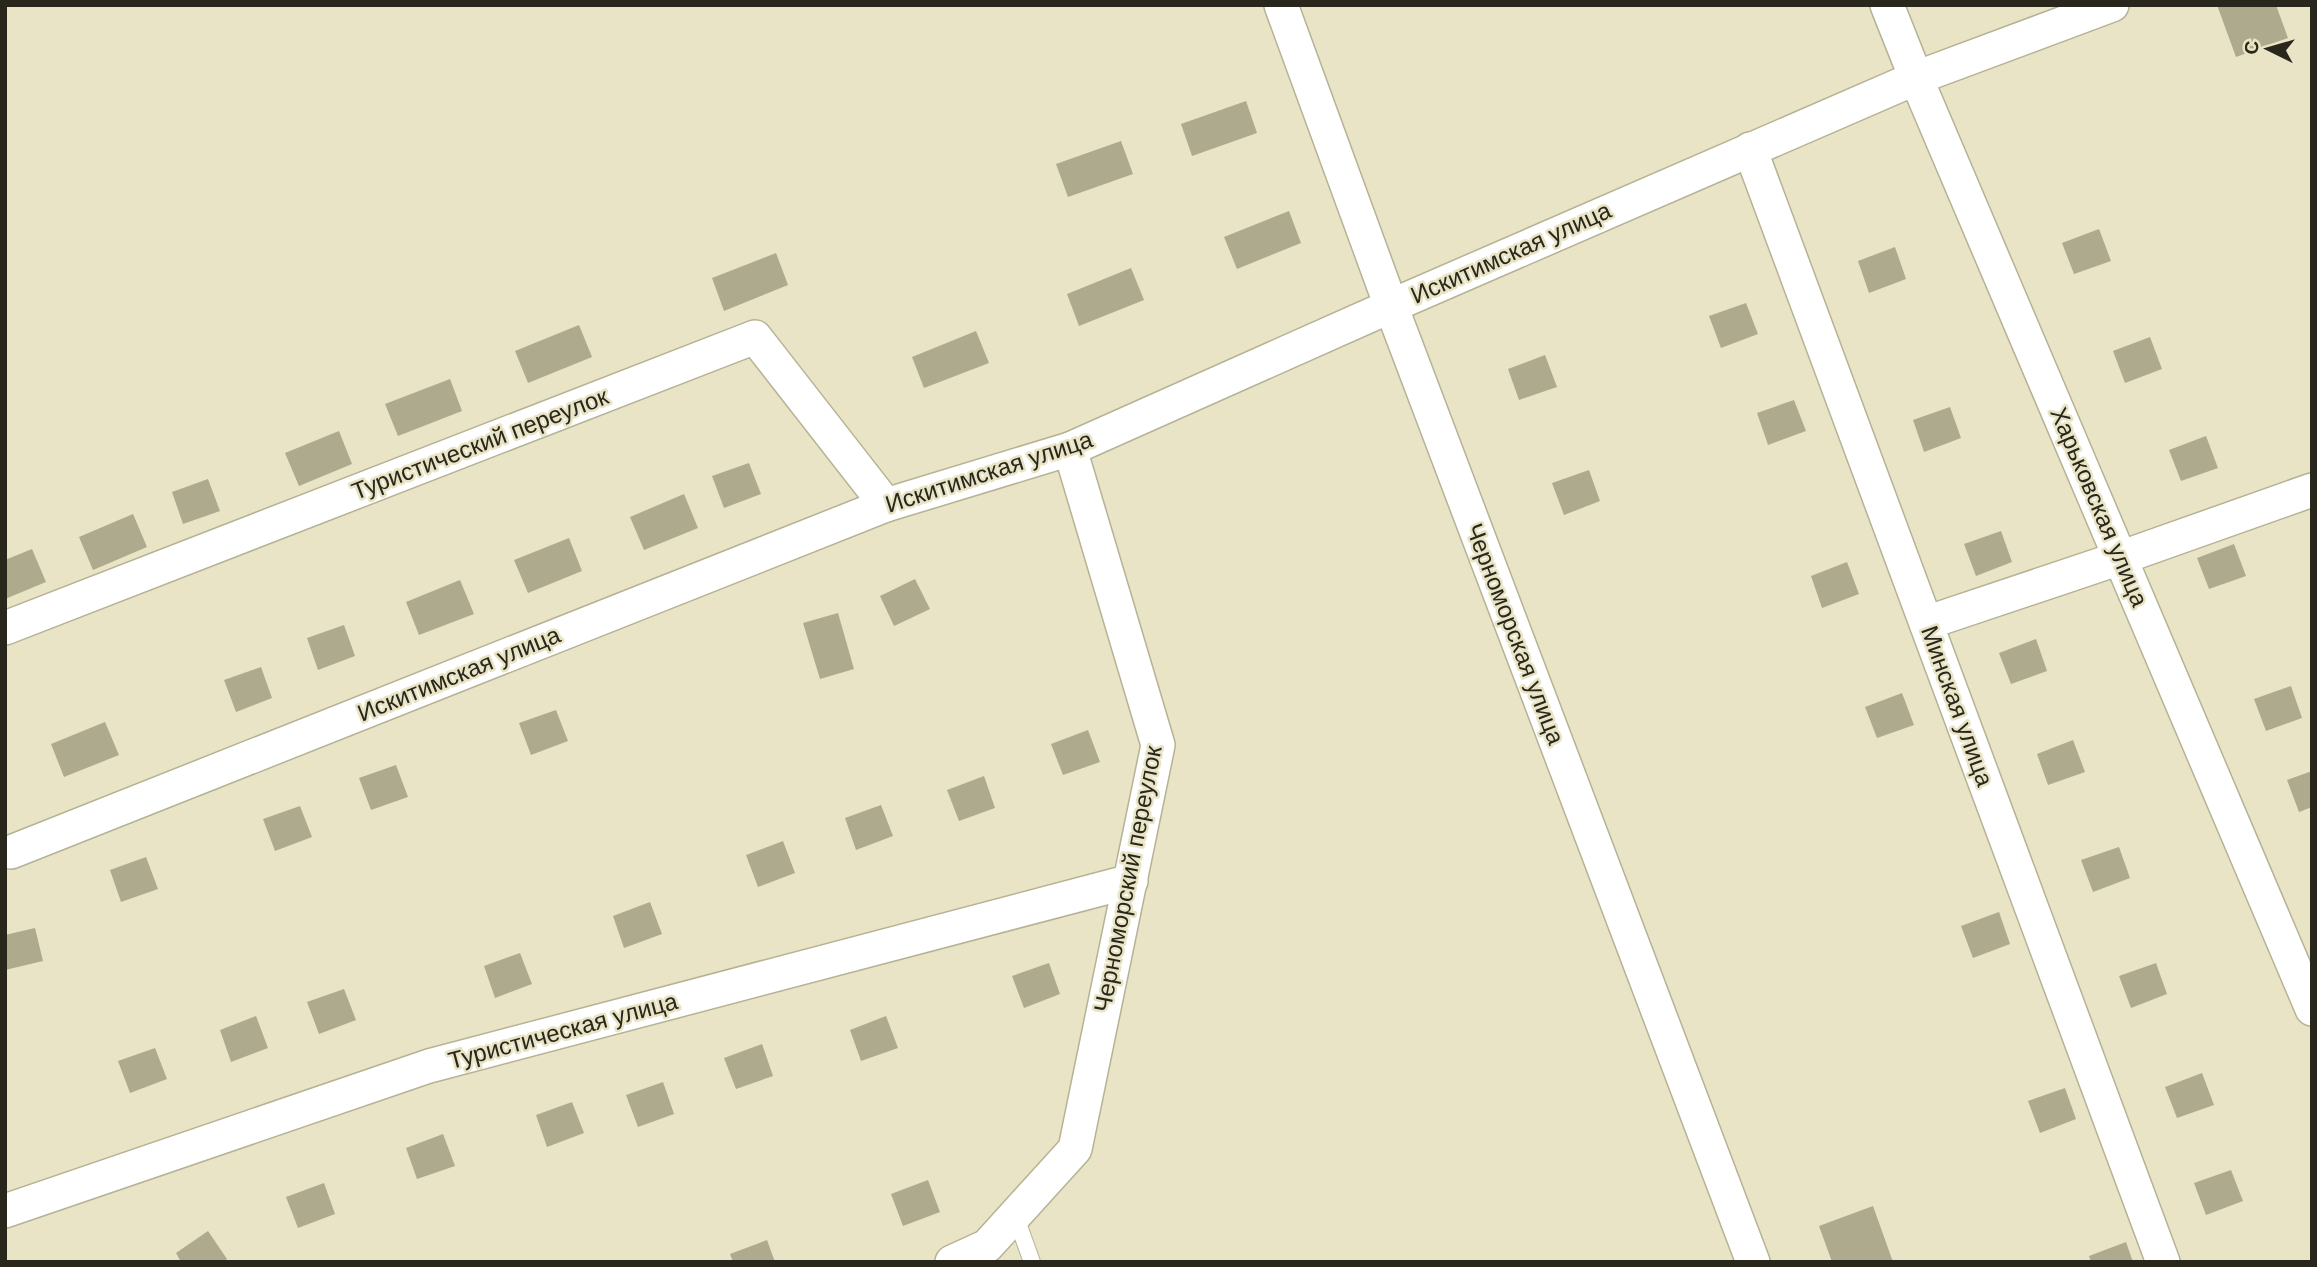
<svg xmlns="http://www.w3.org/2000/svg" width="2317" height="1267" font-family="Helvetica,sans-serif">
	<rect width="100%" height="100%" fill="#e8e4c5"/>
	<g fill="#aeaa8d">
		<path d="M2217,5H2276L2288,38L2236,57Z"/>
		<path d="M1246,101L1257,133L1192,156L1181,124Z"/>
		<path d="M1121,141L1133,174L1068,197L1056,164Z"/>
		<path d="M1289,211L1301,243L1237,269L1224,237Z"/>
		<path d="M2099,229L2111,261L2074,274L2062,243Z"/>
		<path d="M1895,247L1906,279L1869,293L1858,261Z"/>
		<path d="M776,253L788,285L724,311L712,278Z"/>
		<path d="M1131,268L1144,300L1079,326L1067,294Z"/>
		<path d="M1746,303L1758,334L1721,348L1709,316Z"/>
		<path d="M579,325L592,357L528,383L515,351Z"/>
		<path d="M976,331L989,363L924,388L912,357Z"/>
		<path d="M2150,337L2162,369L2125,383L2113,351Z"/>
		<path d="M1545,355L1557,387L1519,400L1508,369Z"/>
		<path d="M450,379L462,411L398,436L385,404Z"/>
		<path d="M1794,400L1806,431L1768,445L1757,413Z"/>
		<path d="M1950,407L1961,438L1924,452L1913,420Z"/>
		<path d="M339,431L352,464L299,486L285,453Z"/>
		<path d="M2206,436L2218,468L2181,481L2169,450Z"/>
		<path d="M749,463L761,494L724,508L712,476Z"/>
		<path d="M1589,470L1600,501L1564,515L1552,483Z"/>
		<path d="M208,479L220,511L183,524L172,492Z"/>
		<path d="M684,494L698,528L644,550L630,517Z"/>
		<path d="M133,514L147,547L93,570L79,537Z"/>
		<path d="M2001,531L2012,562L1976,576L1964,544Z"/>
		<path d="M569,538L582,571L528,593L514,560Z"/>
		<path d="M2234,544L2246,576L2209,589L2197,558Z"/>
		<path d="M32,549L46,582L5,599V560Z"/>
		<path d="M1847,562L1859,594L1822,608L1811,576Z"/>
		<path d="M915,579L930,609L894,626L880,596Z"/>
		<path d="M460,580L474,614L419,635L406,602Z"/>
		<path d="M838,613L854,669L820,679L803,623Z"/>
		<path d="M344,625L355,656L318,670L307,638Z"/>
		<path d="M2036,639L2047,671L2011,684L1999,653Z"/>
		<path d="M261,667L272,698L236,712L224,680Z"/>
		<path d="M2291,686L2302,718L2266,731L2254,699Z"/>
		<path d="M1902,693L1914,725L1877,738L1865,707Z"/>
		<path d="M556,710L568,741L531,755L519,723Z"/>
		<path d="M105,722L119,755L64,777L51,744Z"/>
		<path d="M1088,730L1100,762L1063,775L1051,744Z"/>
		<path d="M2073,740L2085,772L2048,785L2037,754Z"/>
		<path d="M396,765L408,797L371,810L359,778Z"/>
		<path d="M2312,771V807L2299,812L2287,780Z"/>
		<path d="M984,776L995,808L959,821L947,790Z"/>
		<path d="M881,805L893,836L856,850L845,818Z"/>
		<path d="M300,806L312,837L275,851L263,819Z"/>
		<path d="M783,841L795,873L758,887L746,855Z"/>
		<path d="M2119,847L2130,878L2093,892L2081,860Z"/>
		<path d="M146,857L158,889L121,902L110,870Z"/>
		<path d="M650,902L662,934L624,948L613,916Z"/>
		<path d="M1999,912L2010,944L1973,958L1961,926Z"/>
		<path d="M35,928L43,961L5,970V935Z"/>
		<path d="M520,953L532,984L495,998L484,966Z"/>
		<path d="M1049,963L1060,994L1024,1008L1012,976Z"/>
		<path d="M2156,963L2167,994L2131,1008L2119,976Z"/>
		<path d="M344,989L356,1020L319,1034L307,1002Z"/>
		<path d="M256,1016L268,1048L231,1062L220,1030Z"/>
		<path d="M886,1016L898,1048L861,1061L850,1030Z"/>
		<path d="M762,1044L773,1076L736,1089L724,1058Z"/>
		<path d="M155,1048L167,1079L130,1093L118,1061Z"/>
		<path d="M2202,1073L2214,1105L2177,1118L2165,1087Z"/>
		<path d="M663,1082L674,1114L638,1127L626,1095Z"/>
		<path d="M2065,1088L2076,1119L2040,1133L2028,1101Z"/>
		<path d="M572,1102L584,1133L547,1147L536,1115Z"/>
		<path d="M443,1134L455,1166L417,1179L406,1148Z"/>
		<path d="M2231,1170L2243,1201L2206,1215L2194,1183Z"/>
		<path d="M928,1180L940,1212L903,1226L891,1194Z"/>
		<path d="M324,1183L335,1214L298,1228L286,1197Z"/>
		<path d="M1873,1206L1893,1262H1832L1819,1226Z"/>
		<path d="M208,1231L227,1259L223,1262H181L176,1253Z"/>
		<path d="M767,1240L775,1262H733L730,1254Z"/>
		<path d="M2126,1242L2133,1262H2091L2089,1256Z"/>
	</g>
	<g fill="none" stroke-linecap="round" stroke-linejoin="round">
		<defs>
			<path id="lane" d="M1015,1215L1032,1262"/>
			<g id="street">
				<path d="M1281,5L1391,306L1753,1262"/>
				<path d="M1887,5L1916,78L2312,1009"/>
				<path d="M1750,149L2163,1262"/>
				<path d="M1926,623L2120,558L2312,490"/>
				<path d="M5,628L755,337L886,505"/>
				<path d="M11,852L886,505L1070,449L1391,306L1916,78L2112,5"/>
				<path d="M5,1211L429,1066L1131,881"/>
				<path d="M952,1262L987,1246L1075,1149L1158,745L1070,449"/>
			</g>
		</defs>
		<use href="#lane" stroke="#b6b295" stroke-width="18"/>
		<use href="#street" stroke="#b6b295" stroke-width="36"/>
		<use href="#lane" stroke="#fff" stroke-width="16"/>
		<use href="#street" stroke="#fff" stroke-width="33"/>
	</g>
	<g text-anchor="middle" stroke-width="5" stroke-linejoin="round" paint-order="stroke">
		<g font-size="24" fill="#29271c" stroke="#e8e4c5">
			<text transform="translate(1511 253) rotate(-24)" y="8">Искитимская улица</text>
			<text transform="translate(480 444) rotate(-21)" y="8">Туристический переулок</text>
			<text transform="translate(989 472) rotate(-18)" y="8">Искитимская улица</text>
			<text transform="translate(2099 507) rotate(67)" y="8">Харьковская улица</text>
			<text transform="translate(1515 634) rotate(69)" y="8">Черноморская улица</text>
			<text transform="translate(459 674) rotate(-22)" y="8">Искитимская улица</text>
			<text transform="translate(1957 706) rotate(70)" y="8">Минская улица</text>
			<text transform="translate(1128 879) rotate(-79)" y="8">Черноморский переулок</text>
			<text transform="translate(563 1031) rotate(-15)" y="8">Туристическая улица</text>
		</g>
	</g>
	<rect width="2317" height="1267" fill="none" stroke="#29271c" stroke-width="14"/>
	<g transform="translate(2268 49) rotate(275)" stroke="#e8e4c5" stroke-width="5" paint-order="stroke">
	<path d="M0-5L12 26L0 18L-12 26Z" fill="#29271c"/>
	<text y="-10" font-size="19" font-weight="bold" text-anchor="middle" fill="#29271c">С</text>
	</g>
</svg>
